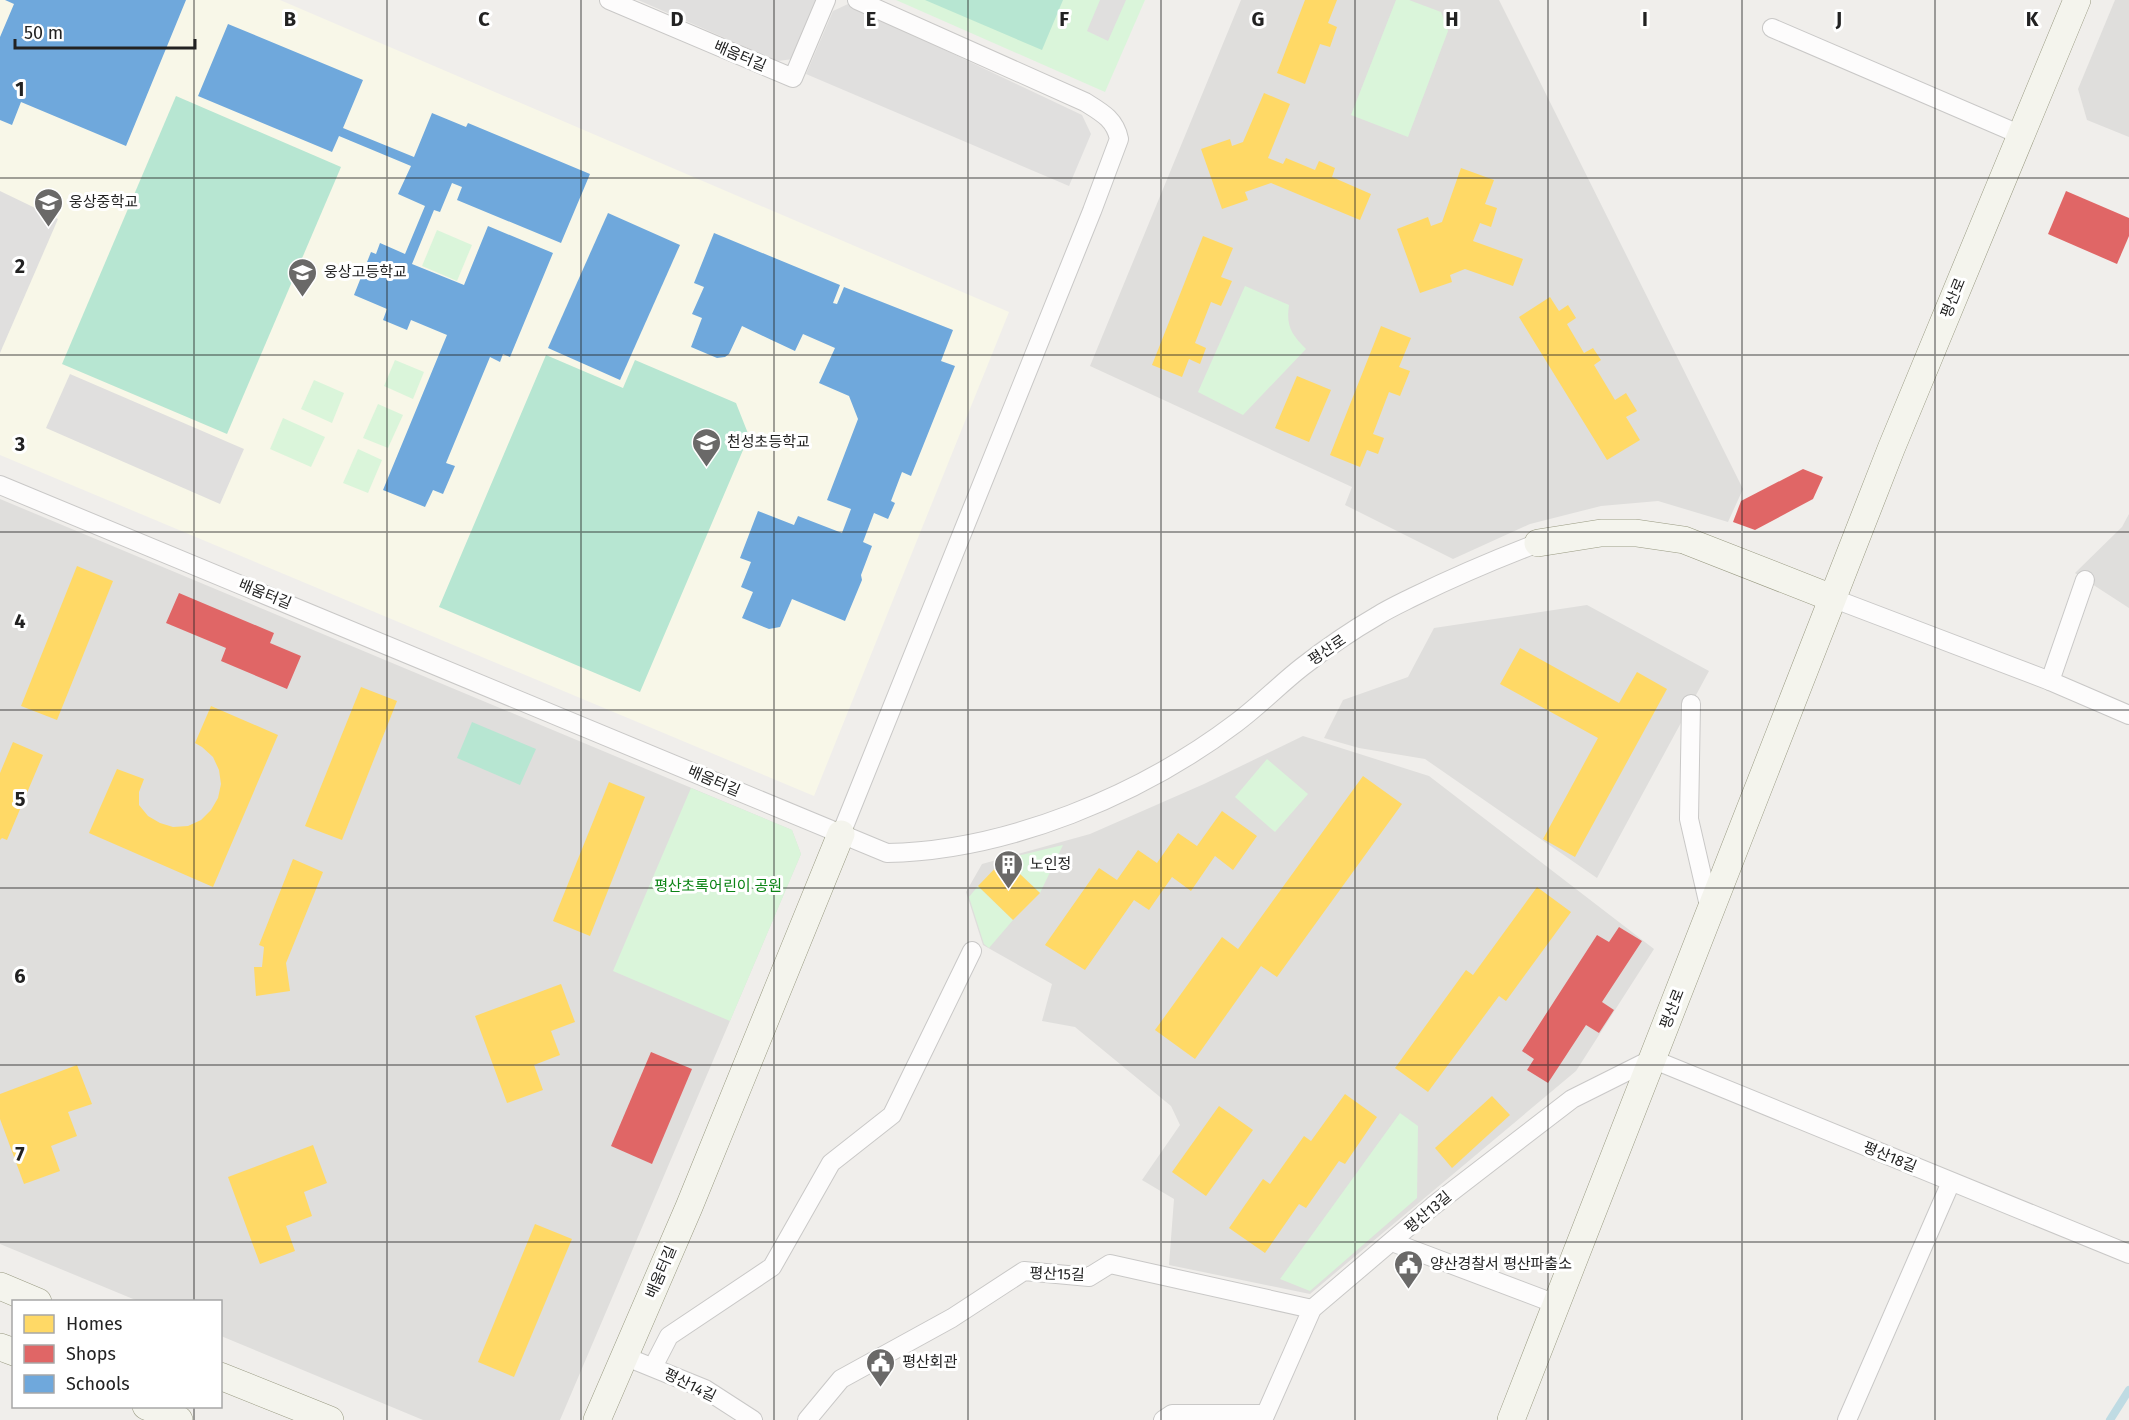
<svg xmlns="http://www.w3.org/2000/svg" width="2129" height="1420" font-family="'Fira Sans','Noto Sans KR',sans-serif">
	<rect width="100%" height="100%" fill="#f0eeeb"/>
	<g fill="#dfdedc">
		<path d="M1241,0H1499L1743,489L1728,522L1658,501L1601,506L1530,524L1453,559L1345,505L1352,487L1090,366Z"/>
		<path d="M2115,0H2129V137L2087,120L2078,89Z"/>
		<path d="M0,499L792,830L801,854L560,1420H423L221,1336L220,1302L138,1301L0,1244Z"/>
		<path d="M2129,514V608L2075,573L2122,527Z"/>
		<path d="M1587,605L1709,671L1597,878L1425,759L1359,748L1324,738L1343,700L1408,677L1434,628Z"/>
		<path d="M1303,736L1429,776L1654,949L1576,1071L1310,1294L1169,1265L1174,1199L1142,1180L1180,1125L1171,1106L1075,1027L1042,1021L1052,984L983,945L966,892L982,864L1090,834L1204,784Z"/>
	</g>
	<path fill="#f8f7e8" d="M0,0H280L1009,312L814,796L0,455Z"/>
	<g fill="#daf5da">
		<path d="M896,0H1145L1105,92Z"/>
		<path d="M1396,0H1409L1441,12L1448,31L1408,137L1351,115Z"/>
		<path d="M437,230L472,245L457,281L422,266Z"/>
		<path d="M1245,286L1289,305C1286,326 1291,334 1306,349L1243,415L1198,392Z"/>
		<path d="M395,360L424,372L413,399L384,386Z"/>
		<path d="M314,380L344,393L332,423L301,409Z"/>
		<path d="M378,404L403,415L388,448L363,438Z"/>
		<path d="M283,418L325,437L311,467L270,449Z"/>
		<path d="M358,449L382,460L368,493L343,483Z"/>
		<path d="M1267,759L1308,794L1275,832L1235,797Z"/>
		<path d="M691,788L792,830L801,854L730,1021L613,971Z"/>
		<path d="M1063,845L1040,893L1004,859Z"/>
		<path d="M978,886L1013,920L989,948L984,944L969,897Z"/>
		<path d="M1400,1113L1418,1126L1417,1198L1310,1291L1280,1279Z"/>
	</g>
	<g fill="#b7e6d2">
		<path d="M925,0H1063L1042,50Z"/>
		<path d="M176,96L341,167L227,434L62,364Z"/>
		<path d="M546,355L623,388L635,360L736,403L749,436L640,692L439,607Z"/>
		<path d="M472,722L536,749L520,785L457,758Z"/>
	</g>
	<g fill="#e0dfde">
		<path d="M638,0H816L817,2L793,59L778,61Z"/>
		<path d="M1100,0H1126L1108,41L1087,31Z"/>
		<path d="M848,4L1082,115L1091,134L1069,186L806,74L833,11Z"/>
		<path d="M0,191L58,219L0,353Z"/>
		<path d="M70,374L244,449L220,504L46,428Z"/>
	</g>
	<g fill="#ffd966">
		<path d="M1305,0H1337L1328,23L1337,27L1330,47L1320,44L1305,84L1277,73Z"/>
		<path d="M1264,93L1290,104L1268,158L1283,164L1286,158L1315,170L1319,161L1335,168L1332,177L1371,194L1360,220L1271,183L1245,192L1248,200L1222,209L1201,149L1230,139L1232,146L1243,142Z"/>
		<path d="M1461,168L1494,180L1485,204L1497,208L1491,227L1480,223L1473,241L1523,259L1513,286L1465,269L1450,275L1452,282L1420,293L1397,229L1428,217L1431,226L1442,222Z"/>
		<path d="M1203,236L1233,248L1221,277L1232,281L1221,306L1211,302L1195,343L1206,348L1200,364L1189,359L1182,377L1152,365Z"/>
		<path d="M1550,297L1559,311L1568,305L1576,318L1567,324L1584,353L1593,348L1601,360L1594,365L1615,400L1626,393L1637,411L1626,417L1640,440L1607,460L1519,317Z"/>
		<path d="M1381,326L1411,338L1399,367L1410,371L1400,396L1389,392L1373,434L1384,438L1378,454L1367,450L1360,467L1330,455Z"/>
		<path d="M1297,376L1331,390L1309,442L1275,428Z"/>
		<path d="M77,566L113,581L57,720L21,706Z"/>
		<path d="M1520,648L1619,703L1637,672L1667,689L1575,857L1543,839L1598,738L1500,684Z"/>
		<path d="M361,687L397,701L342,840L305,826Z"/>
		<path d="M211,706L278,735L213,887L89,833L117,769L144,779L139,792V805L148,816L160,823L173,827L188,826L201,820L211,810L218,798L221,784L219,770L213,757L202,747L195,743Z"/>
		<path d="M13,742L43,755L7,840L2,838L0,840V773Z"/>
		<path d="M1363,776L1402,804L1277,977L1261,966L1195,1059L1155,1030L1222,937L1238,949Z"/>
		<path d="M609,782L645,797L590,936L553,921Z"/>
		<path d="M1222,811L1257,836L1233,870L1215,856L1191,891L1172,877L1149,910L1134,900L1085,970L1045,945L1099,868L1117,880L1138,850L1157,863L1178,833L1197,846Z"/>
		<path d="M293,859L323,872L286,963L290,991L256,996L254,967H262L264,947L259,945Z"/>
		<path d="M1004,859L1040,893L1013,920L978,886Z"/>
		<path d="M1537,887L1571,912L1506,1001L1499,996L1428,1092L1395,1068L1466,970L1473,975Z"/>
		<path d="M561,984L575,1022L551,1031L560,1055L534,1065L543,1090L507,1103L475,1016Z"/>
		<path d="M77,1065L92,1104L68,1112L77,1136L51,1146L60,1171L24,1184L0,1119V1094Z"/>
		<path d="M1345,1094L1377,1117L1345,1164L1339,1161L1306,1208L1299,1204L1265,1253L1229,1228L1263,1179L1270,1184L1304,1136L1311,1141Z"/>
		<path d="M1492,1096L1510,1115L1452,1168L1435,1148Z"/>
		<path d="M1219,1106L1253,1130L1206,1196L1172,1172Z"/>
		<path d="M313,1145L327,1183L304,1192L312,1216L286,1226L295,1251L260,1264L228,1177Z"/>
		<path d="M535,1224L572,1239L514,1377L478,1362Z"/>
	</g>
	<g fill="#e06666">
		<path d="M2066,191L2129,218V236L2117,264L2048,234Z"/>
		<path d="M1803,469L1823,477L1813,499L1755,530L1733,522L1741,501Z"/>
		<path d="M179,593L274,633L270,643L301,656L287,689L221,661L226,648L166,623Z"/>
		<path d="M1619,927L1642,941L1602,1002L1614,1010L1599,1033L1586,1025L1548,1083L1527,1070L1534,1059L1522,1051L1597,935L1609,942Z"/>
		<path d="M651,1052L692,1069L652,1164L611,1146Z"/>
	</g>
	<g fill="#6fa8dc">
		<path d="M5,0H186L126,146L21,102L12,125L0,120V37L14,4Z"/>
		<path d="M228,24L363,80L343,128L414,157L432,113L466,127L468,123L590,174L561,243L457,200L462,187L452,183L440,212L434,210L412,264L464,285L488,226L553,253L510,357L503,354L500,362L490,357L446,463L455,466L443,494L433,490L425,507L383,490L447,335L411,320L407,330L383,320L387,309L354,295L371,252L376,254L380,243L405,254L425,206L398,194L411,166L339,136L332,152L198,96Z"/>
		<path d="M608,213L680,245L620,380L548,348Z"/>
		<path d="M714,233L840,285L833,303L837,304L844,287L953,330L941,361L955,366L911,476L902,472L891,501L895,503L888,519L874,513L863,542L872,546L861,575L862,580L845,621L792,599L780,627L769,629L742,618L753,592L741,587L751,562L740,558L758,511L794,525L798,516L842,533L851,509L827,500L858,419L849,396L819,383L835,348L803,334L795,351L742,326L729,354L725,357L717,358L691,347L702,318L692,314L704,287L694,283Z"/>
	</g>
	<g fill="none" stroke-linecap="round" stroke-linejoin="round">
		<path stroke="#bfdbe3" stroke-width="8" d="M2110,1420L2129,1390"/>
		<defs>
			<g id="street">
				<path d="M609,0L793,78L826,0"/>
				<path d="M1772,28L2021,135"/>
				<path d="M0,485L887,853C1007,851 1141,795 1236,723C1259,706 1279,685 1302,667C1325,649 1351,631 1377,616C1388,609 1401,603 1413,597C1454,577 1496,559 1538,543"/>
				<path d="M1832,598L2050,681L2129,715"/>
				<path d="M2050,681L2085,580"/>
				<path d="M1691,704L1689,819L1710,910"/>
				<path d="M841,834L1092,211L1119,139C1115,119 1101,112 1085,102L857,0"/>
				<path d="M1392,1242L1556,1304"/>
				<path d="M624,1356L705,1389L753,1420"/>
				<path d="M653,1367L669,1336L772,1267L831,1163L892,1115L972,951"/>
				<path d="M807,1420L841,1379L952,1318L1024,1271L1089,1277L1110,1264L1312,1309"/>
				<path d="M1163,1420L1172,1414H1265"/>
				<path d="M1263,1420L1312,1309L1433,1206L1572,1099L1652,1059L2129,1254"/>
				<path d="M1847,1420L1951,1182"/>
			</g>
			<g id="secondary">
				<path d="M1538,543L1601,533H1636L1684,540L1832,598"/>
				<path d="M0,1286L38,1302"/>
				<path d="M0,1347L14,1352"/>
				<path d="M220,1376L330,1420"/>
				<path d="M146,1406L179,1420"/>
				<path d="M597,1420L689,1207L841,834"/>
				<path d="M1511,1420L1891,449L2077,0"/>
			</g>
		</defs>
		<use href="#street" stroke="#c9c8c7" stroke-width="20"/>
		<use href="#secondary" stroke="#999a82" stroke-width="28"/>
		<use href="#street" stroke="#fdfcfc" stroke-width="18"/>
		<use href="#secondary" stroke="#f4f4ed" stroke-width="27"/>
	</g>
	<path fill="none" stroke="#222" stroke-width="1.5" stroke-opacity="0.55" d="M194,0V1302M387,0V1420M581,0V1420M774,0V1420M968,0V1420M1161,0V1420M1355,0V1420M1548,0V1420M1742,0V1420M1935,0V1420M0,178H2129M0,355H2129M0,532H2129M0,710H2129M0,888H2129M0,1065H2129M0,1242H2129M194,1406V1420"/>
	<defs>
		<symbol id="school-pin" viewBox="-11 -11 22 30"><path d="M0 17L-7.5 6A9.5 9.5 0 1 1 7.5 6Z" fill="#6a6968" stroke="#fff"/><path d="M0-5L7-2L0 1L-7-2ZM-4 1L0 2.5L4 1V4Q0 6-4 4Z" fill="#fff"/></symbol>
		<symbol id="building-pin" viewBox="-11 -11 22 30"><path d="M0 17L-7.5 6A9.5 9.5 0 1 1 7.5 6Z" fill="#6a6968" stroke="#fff"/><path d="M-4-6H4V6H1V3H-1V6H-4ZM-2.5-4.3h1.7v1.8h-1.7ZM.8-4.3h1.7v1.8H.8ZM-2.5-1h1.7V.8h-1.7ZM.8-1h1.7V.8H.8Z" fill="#fff"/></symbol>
		<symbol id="civic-pin" viewBox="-11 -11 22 30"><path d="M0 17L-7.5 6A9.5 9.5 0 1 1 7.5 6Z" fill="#6a6968" stroke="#fff"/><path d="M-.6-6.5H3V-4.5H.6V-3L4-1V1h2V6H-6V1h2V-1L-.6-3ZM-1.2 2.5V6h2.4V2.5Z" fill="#fff"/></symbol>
	</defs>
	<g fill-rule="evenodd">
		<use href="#school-pin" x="32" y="186" width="33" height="45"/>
		<use href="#school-pin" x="286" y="256" width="33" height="45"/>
		<use href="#school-pin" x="690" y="426" width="33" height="45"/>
		<use href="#building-pin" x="992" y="848" width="33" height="45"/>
		<use href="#civic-pin" x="1392" y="1248" width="33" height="45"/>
		<use href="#civic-pin" x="864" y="1346" width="33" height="45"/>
	</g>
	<g text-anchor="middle" stroke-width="6" stroke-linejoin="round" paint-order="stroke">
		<g font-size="15" fill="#222" stroke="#fff">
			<text transform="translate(740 56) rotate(23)" y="5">배움터길</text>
			<text transform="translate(1953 298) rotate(-68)" y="5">평산로</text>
			<text transform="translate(265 594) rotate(22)" y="5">배움터길</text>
			<text transform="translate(1327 650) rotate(-34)" y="5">평산로</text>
			<text transform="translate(714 781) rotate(23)" y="5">배움터길</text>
			<text transform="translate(1672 1009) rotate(-69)" y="5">평산로</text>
			<text transform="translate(1890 1157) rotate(22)" y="5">평산18길</text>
			<text transform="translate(1428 1212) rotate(-40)" y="5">평산13길</text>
			<text transform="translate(661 1272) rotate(-67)" y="5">배움터길</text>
			<text transform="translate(1057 1274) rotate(2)" y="5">평산15길</text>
			<text transform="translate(690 1385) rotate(26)" y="5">평산14길</text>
		</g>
		<g font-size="15" fill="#222" stroke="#fff" text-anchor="start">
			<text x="69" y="207">웅상중학교</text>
			<text x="324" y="277">웅상고등학교</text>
			<text x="727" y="447">천성초등학교</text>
			<text x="1030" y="869">노인정</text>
			<text x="1430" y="1269">양산경찰서 평산파출소</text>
			<text x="902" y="1367">평산회관</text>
		</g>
		<g font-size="15" fill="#0c8416" stroke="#fff">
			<text x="718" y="891">평산초록어린이 공원</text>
		</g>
	</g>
	<g font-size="20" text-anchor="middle" font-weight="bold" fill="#222" stroke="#fff" stroke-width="6" stroke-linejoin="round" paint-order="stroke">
		<text x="290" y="26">B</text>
		<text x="484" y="26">C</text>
		<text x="677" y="26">D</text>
		<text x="871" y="26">E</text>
		<text x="1064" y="26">F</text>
		<text x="1258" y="26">G</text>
		<text x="1452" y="26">H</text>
		<text x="1645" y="26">I</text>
		<text x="1839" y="26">J</text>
		<text x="2032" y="26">K</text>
		<text x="20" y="96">1</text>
		<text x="20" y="273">2</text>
		<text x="20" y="451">3</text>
		<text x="20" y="628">4</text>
		<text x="20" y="806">5</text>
		<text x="20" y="983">6</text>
		<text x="20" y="1161">7</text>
	</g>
	<rect x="12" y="1300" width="210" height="108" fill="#ffffff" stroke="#a7a7a7" stroke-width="1.5"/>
	<rect x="24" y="1315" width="30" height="18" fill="#ffd966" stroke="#a7a7a7" stroke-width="1.5"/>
	<text x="66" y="1330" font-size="18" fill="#222222">Homes</text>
	<rect x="24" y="1345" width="30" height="18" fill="#e06666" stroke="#a7a7a7" stroke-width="1.5"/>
	<text x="66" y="1360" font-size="18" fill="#222222">Shops</text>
	<rect x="24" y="1375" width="30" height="18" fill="#6fa8dc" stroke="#a7a7a7" stroke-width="1.5"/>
	<text x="66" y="1390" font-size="18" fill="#222222">Schools</text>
	<path d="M15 39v9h180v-9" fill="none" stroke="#222222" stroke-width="3"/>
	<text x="24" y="39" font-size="18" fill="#222222" stroke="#ffffff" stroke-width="4.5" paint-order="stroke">50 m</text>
</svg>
